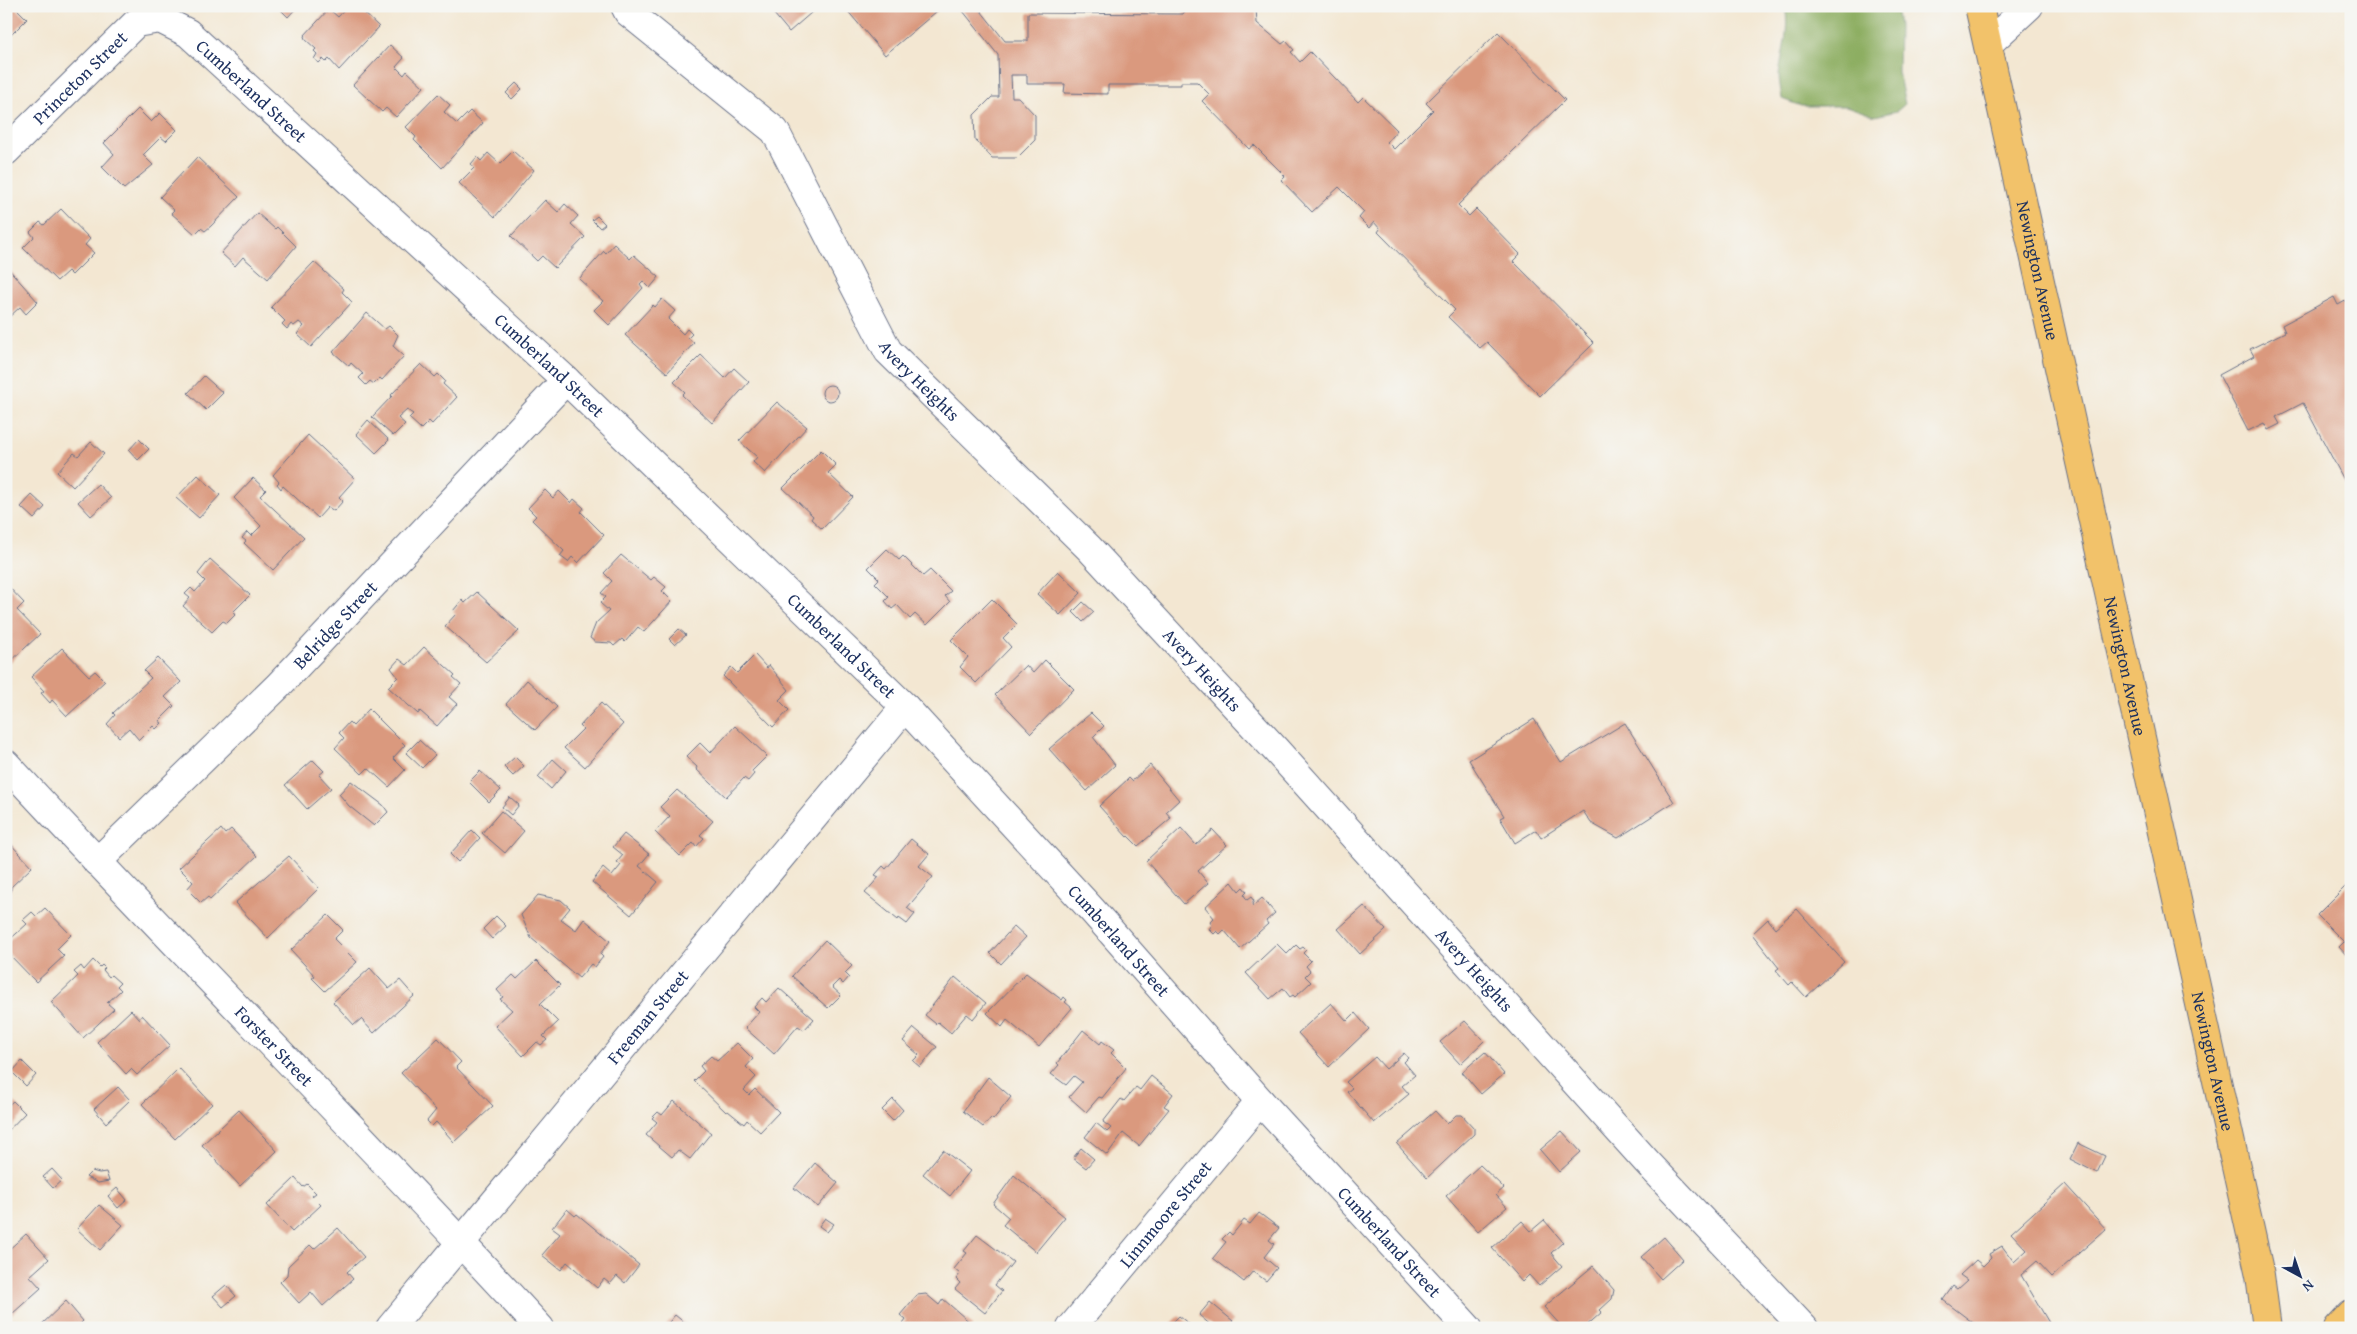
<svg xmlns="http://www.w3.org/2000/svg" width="2357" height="1334" font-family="'Gentium Book Plus',serif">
	<rect width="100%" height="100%" fill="#f6f6f2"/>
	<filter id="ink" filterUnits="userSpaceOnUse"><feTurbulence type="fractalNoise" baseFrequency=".02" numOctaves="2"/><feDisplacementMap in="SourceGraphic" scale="10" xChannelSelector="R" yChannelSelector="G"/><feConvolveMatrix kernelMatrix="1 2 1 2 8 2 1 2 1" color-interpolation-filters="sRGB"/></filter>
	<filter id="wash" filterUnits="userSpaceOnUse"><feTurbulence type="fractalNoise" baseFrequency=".0096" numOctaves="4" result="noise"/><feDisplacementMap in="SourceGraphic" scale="20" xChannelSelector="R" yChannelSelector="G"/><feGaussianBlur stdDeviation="1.12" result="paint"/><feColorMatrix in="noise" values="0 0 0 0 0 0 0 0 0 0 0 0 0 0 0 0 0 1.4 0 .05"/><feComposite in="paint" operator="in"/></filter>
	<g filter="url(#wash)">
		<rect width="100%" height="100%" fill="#f3e7d2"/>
		<path fill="#8dae62" stroke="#546e60" d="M1785,6H1896L1899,26L1898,72L1905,104L1897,111L1875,116L1846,106H1801L1782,99C1781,91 1779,82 1779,74C1782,51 1790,31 1785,6Z"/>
		<g id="blocks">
			<g fill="#da997e">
				<path d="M6,6H14L27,19L6,40Z"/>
				<path d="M277,6H298L288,17Z"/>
				<path d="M348,6L359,8L379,27L339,70L329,59L326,62L323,59L319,63L314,59L317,54L314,51L316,49L305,39L304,36L329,9L338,17Z"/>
				<path d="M770,6H819L789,32L769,8Z"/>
				<path d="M848,6H943L885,55L846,9Z"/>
				<path d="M959,6H977L1005,41H1028V13L1183,14L1188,6H1269V8H1256L1257,23L1282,44L1286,41L1294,50L1291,52L1300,62L1310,52L1358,102L1363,97L1397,130L1387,142L1394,149L1433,110L1426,103L1498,32L1565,100L1458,205L1469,216L1476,209L1520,254L1513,261L1594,343L1540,396L1487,342L1480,348L1448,317L1455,310L1378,232L1380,229L1374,222L1369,228L1359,218L1364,212L1339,187L1312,212L1281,180L1285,176L1254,145L1249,149L1202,101L1209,94L1197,82H1181V85H1108V94L1064,93L1065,84H1027V75H1011L1012,97H1018L1035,115V140L1017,158H992L975,140L974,115L992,97H999L998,55Z"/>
				<path d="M390,45L404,58L396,67L404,75L407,71L424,87L396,117L386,108L382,112L353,85Z"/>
				<path d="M516,83L522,89L512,99L506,93Z"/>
				<path d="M438,94L450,105L444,112L457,124L470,111L483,123L442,168L414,140L416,137L406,127Z"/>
				<path d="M138,109L151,122L160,113L177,130L166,141L161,137L143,155L153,165L124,189L102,167L114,154L104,143Z"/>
				<path d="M513,151L534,170L495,217L459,183L474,168L471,164L477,157L481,161L488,153L500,164Z"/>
				<path d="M197,157L239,197L211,226L205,231L201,228L195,234L171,213L174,210L160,197Z"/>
				<path d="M545,200L558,212L565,204L578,216L571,224L585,237L555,268L542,256L537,261L511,236Z"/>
				<path d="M61,209L90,239L85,245L94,253L72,275L68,271L57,281L23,248L34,237L30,232L40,222L44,225Z"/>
				<path d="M257,213L275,229L277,227L296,246L268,279L243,257L235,266L221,253Z"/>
				<path d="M597,216L605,224L600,228L592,220Z"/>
				<path d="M614,244L630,259L634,255L659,277L650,288L643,281L640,284L643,288L609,325L594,310L603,301L579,279L604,251L606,253Z"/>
				<path d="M314,262L344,289L342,292L352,302L311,347L297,334L304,326L299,322L294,326L291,324L287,329L282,324L285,321L271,307Z"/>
				<path d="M6,266L38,302L26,314L20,307L6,320Z"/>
				<path d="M2334,297L2338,305L2351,298V493L2303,403L2276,417L2280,424L2268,430L2264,423L2248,431L2219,375L2254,356L2250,349L2285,332L2282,325Z"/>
				<path d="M662,299L675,311L668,319L683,334L687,329L692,334L688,338L694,343L667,373L625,335L653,305L655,307Z"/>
				<path d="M367,313L385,329L389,326L398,335L393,346L404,356L382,380L380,378L374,384L370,381L366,385L359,378L363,374L351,363L349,366L333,352Z"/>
				<path d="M701,355L725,378L734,368L749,382L712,423L682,395L685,392L674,382Z"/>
				<path d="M421,364L435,377L438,374L445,381L443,384L457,397L432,424L429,421L421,429L409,418L413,414L407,410L398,418L405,424L393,436L372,417L392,396L391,395Z"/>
				<path d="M204,376L223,393L206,410L188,393Z"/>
				<circle cx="830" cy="393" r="8"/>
				<path d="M777,402L807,427L765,473L753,462L757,457L739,441Z"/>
				<path d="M368,420L389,440L376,453L356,434Z"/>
				<path d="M308,435L355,479L339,497L343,501L334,511L328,507L318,518L283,486L281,489L277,484L279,482L273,475Z"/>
				<path d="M139,439L149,449L138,460L129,450Z"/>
				<path d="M91,442L104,454L73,487L57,472L74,453L78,456Z"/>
				<path d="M821,450L836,465L828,473L853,497L822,529L811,519L813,516L783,488Z"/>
				<path d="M198,475L220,495L199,518L176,498Z"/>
				<path d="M253,478L266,490L260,496L304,537L273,570L244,543L246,541L242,538L247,532L251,536L261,526L234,498Z"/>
				<path d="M98,484L111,498L91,516L78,502Z"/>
				<path d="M545,490L553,498L559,491L571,503L574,499L584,508L581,512L604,535L578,563L572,557L568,562L560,556L564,551L532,520L536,516L528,508Z"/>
				<path d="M32,495L45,507L34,519L21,507Z"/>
				<path d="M887,549L899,560L903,556L923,576L930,570L951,591L945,596L950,602L927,625L915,614L910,619L897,605L892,609L885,601L889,597L875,583L879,579L868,568Z"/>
				<path d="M621,555L651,580L654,577L666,587L662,591L672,601L644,632L638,627L625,642L622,639L614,646L611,643L595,642L590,638L596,623L609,611L600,603L606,597L601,593L612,581L604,573Z"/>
				<path d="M210,559L250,595L233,612L236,614L227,623L223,621L212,632L183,606L190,598L185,594L191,588L195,592L205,581L198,574Z"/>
				<path d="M1058,571L1081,593L1060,615L1037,594Z"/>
				<path d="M6,584L24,603L17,610L40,634L9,663L6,660Z"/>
				<path d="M477,592L519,631L486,662L445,626L456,614L453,611L462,600L465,603Z"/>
				<path d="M992,599L1017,624L1003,638L1011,647L976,683L960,667L968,657L951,640Z"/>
				<path d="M1083,602L1094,612L1083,622L1073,612Z"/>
				<path d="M679,629L686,635L675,645L669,639Z"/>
				<path d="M424,647L455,675L453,677L461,684L449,697L457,704L437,726L420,711L418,714L388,687L398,677L391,668L399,659L407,665Z"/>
				<path d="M62,648L89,676L95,671L105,681L67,716L52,700L50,703L41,693L44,691L31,677Z"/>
				<path d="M755,655L767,668L769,665L789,690L779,700L789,710L773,727L723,676L731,667L737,673Z"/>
				<path d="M158,658L181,682L165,697L174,706L159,721L162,723L156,729L153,726L139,740L129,728L119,737L107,724L115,715L113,713L151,678L144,671Z"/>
				<path d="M1045,660L1074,689L1031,733L995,695L1026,665L1033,673Z"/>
				<path d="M527,680L557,707L535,730L506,704Z"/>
				<path d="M601,703L623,724L585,767L564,748L583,729L580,726Z"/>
				<path d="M369,709L405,745L393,758L405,770L389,787L368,768L362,774L335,748L344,738L339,733L349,722L353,726Z"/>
				<path d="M1091,713L1104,726L1093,737L1115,765L1087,791L1049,749Z"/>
				<path d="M1534,719L1561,762L1625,723L1674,802L1618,838L1591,823L1583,811L1541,838L1536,830L1515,843L1500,818L1504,816L1469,760Z"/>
				<path d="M735,726L767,756L752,771L754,774L748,781L744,778L726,797L696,769L697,767L686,757L700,743L710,753Z"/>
				<path d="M419,740L435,755L422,768L406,753Z"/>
				<path d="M515,757L524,766L513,776L504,767Z"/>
				<path d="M553,759L566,771L551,789L538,777Z"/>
				<path d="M313,760L324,771L319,775L331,788L307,809L285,785Z"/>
				<path d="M1150,765L1179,800L1166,812L1171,818L1138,846L1128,836L1127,837L1099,806L1129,778L1132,781Z"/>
				<path d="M480,771L501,790L489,802L469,782Z"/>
				<path d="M351,781L383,805L388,812L374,826L349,806L339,794Z"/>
				<path d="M677,790L713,821L700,835L704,838L696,847L693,843L680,856L655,832L670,816L660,807Z"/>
				<path d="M510,797L519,805L511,815L502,807Z"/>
				<path d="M501,811L524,831L505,853L482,833Z"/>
				<path d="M1181,828L1196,845L1213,830L1227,845L1198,871L1208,883L1184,904L1146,861Z"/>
				<path d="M221,829L225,834L231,829L257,856L210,900L208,897L201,903L187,889L193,882L179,868Z"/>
				<path d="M472,830L480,838L458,862L450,854Z"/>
				<path d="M624,834L649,854L639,866L658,882L631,915L592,882L603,868L612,876L621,865L617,862L623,855L613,847Z"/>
				<path d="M6,839L32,867L11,887V890L6,895Z"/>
				<path d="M911,839L929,854L919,866L933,877L907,908L915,914L907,924L899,918L898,920L865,893L879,877L875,875L883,866L886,869Z"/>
				<path d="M289,856L319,888L268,938L235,903Z"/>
				<path d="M2351,881V957L2349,958L2339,947L2344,942L2317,915Z"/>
				<path d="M1232,882L1239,891L1243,887L1247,892L1244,895L1247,900L1251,897L1254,901L1252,904L1253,906L1262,898L1275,913L1266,921L1268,924L1240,949L1224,930L1220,934L1217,931L1214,934L1209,929L1212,925L1210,922L1214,918L1205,907Z"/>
				<path d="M538,895L561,900L570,908L561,919L576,930L584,919L610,941L600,954L603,957L595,967L591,964L579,978L531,938L521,915Z"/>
				<path d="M1364,906L1386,930L1360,954L1338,929Z"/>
				<path d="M45,908L71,935L57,949L64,956L36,982L6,951V943L27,924L23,920L32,912L36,916Z"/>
				<path d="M1797,909L1844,962L1806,997L1792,982L1789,985L1776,970L1779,968L1752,934L1768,919L1775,928Z"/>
				<path d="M328,915L343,930L334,939L357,962L325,991L312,978L315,976L291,950Z"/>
				<path d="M496,916L506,926L492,939L483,929Z"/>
				<path d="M1014,926L1026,937L1001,964L990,953Z"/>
				<path d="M825,940L852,966L845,973L849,977L843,984L839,980L832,987L841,995L828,1008L792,976Z"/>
				<path d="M1277,944L1287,954L1296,945L1300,949L1303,947L1306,950L1303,953L1311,961L1306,966L1310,971L1305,976L1311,982L1295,997L1293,995L1290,997L1283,988L1270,999L1246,973Z"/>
				<path d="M93,960L100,967L102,965L105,968L103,970L109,977L111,975L120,983L117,986L121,990L107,1003L114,1009L83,1038L51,1002L78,976L74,972L81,966L84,970Z"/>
				<path d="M536,961L560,985L540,1004L558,1022L543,1036L547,1040L541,1045L537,1042L523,1056L495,1026L512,1010L500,999L503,997L497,990L513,975L517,979Z"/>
				<path d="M370,968L389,989L400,980L414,996L374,1033L361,1019L354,1025L333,1002Z"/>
				<path d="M1026,973L1062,1000L1064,997L1067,1000L1065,1002L1072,1008L1039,1047L1007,1020L1002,1027L987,1013Z"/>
				<path d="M955,977L986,1003L973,1019L967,1014L951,1033L938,1022L936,1024L925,1015Z"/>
				<path d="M779,988L814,1019L804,1030L798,1026L774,1054L745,1028L759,1012L754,1007L762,998L766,1002Z"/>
				<path d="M1331,1003L1347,1021L1355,1013L1369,1029L1329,1067L1298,1033Z"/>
				<path d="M131,1010L139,1019L142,1015L170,1045L137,1075L131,1069L126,1074L97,1042Z"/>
				<path d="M1465,1021L1484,1041L1460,1064L1440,1042Z"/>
				<path d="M914,1028L937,1047L920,1067L913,1061L919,1055L903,1041Z"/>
				<path d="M1083,1030L1100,1044L1102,1041L1114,1050L1111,1053L1126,1068L1102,1098L1099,1097L1086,1112L1069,1097L1082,1082L1074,1076L1066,1085L1051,1074L1059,1065L1057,1063Z"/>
				<path d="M438,1038L461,1062L456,1067L493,1106L454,1142L436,1122L432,1126L427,1121L436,1110L401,1073Z"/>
				<path d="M737,1043L753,1059L746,1067L756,1077L744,1090L749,1095L755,1089L779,1112L760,1132L747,1120L744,1124L728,1111L726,1112L694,1081L704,1071L700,1066L711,1056L717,1061Z"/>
				<path d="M1485,1052L1504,1074L1481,1094L1462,1072Z"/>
				<path d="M1404,1053L1408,1058L1404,1062L1415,1075L1402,1086L1409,1094L1374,1123L1347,1092L1352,1088L1346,1082L1375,1057L1386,1069Z"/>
				<path d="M22,1061L36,1075L26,1086L12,1072Z"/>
				<path d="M179,1068L212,1104L175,1139L142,1104Z"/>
				<path d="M1151,1076L1173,1094L1164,1106L1169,1109L1139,1146L1123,1133L1107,1155L1085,1137L1096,1123L1107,1132L1111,1128L1103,1122L1121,1099L1124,1101L1136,1087L1140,1090Z"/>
				<path d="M988,1077L1011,1097L993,1120L991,1118L983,1127L963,1111Z"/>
				<path d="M118,1087L130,1100L106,1123L94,1109Z"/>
				<path d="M893,1099L903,1110L893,1121L882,1110Z"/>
				<path d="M13,1101L25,1113L6,1133V1107Z"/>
				<path d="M674,1101L711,1133L690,1159L678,1150L672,1157L646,1135L657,1122L652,1118L658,1112L662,1115Z"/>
				<path d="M239,1110L277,1151L240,1186L202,1145Z"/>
				<path d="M1435,1111L1447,1124L1456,1115H1462L1474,1128V1134L1427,1178L1397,1144Z"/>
				<path d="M1562,1131L1581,1152L1559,1172L1540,1150Z"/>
				<path d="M2078,1143L2105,1156L2097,1173L2070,1159Z"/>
				<path d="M1081,1148L1094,1159L1086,1168L1073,1158Z"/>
				<path d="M943,1150L970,1171L950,1196L923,1174Z"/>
				<path d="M815,1163L838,1183L818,1207L794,1188Z"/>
				<path d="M1480,1165L1504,1188L1496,1195L1507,1207L1478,1232L1446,1196Z"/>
				<path d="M52,1169L62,1180L53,1188L43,1177Z"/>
				<path d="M92,1171L99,1173L106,1172L109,1181L98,1183L86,1177Z"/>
				<path d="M1014,1175L1065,1217L1036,1252L1003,1225L1009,1218L993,1204Z"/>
				<path d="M295,1178L303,1187L307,1184L316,1193L312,1196L321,1205L292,1232L267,1205Z"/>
				<path d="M2065,1184L2106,1229L2052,1277L2037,1261L2021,1275L2052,1328H1980L1943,1300L1953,1286L1957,1289L1967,1280L1960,1275L1976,1260L1983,1266L1991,1258L1989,1254L2002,1246L2014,1262L2027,1250L2011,1233Z"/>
				<path d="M117,1188L127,1200L118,1208L108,1196Z"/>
				<path d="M99,1205L123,1225L100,1250L77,1229Z"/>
				<path d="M567,1209L575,1216L577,1214L639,1265L625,1283L617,1276L610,1284L604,1279L597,1288L567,1262L561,1270L542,1255L560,1234L552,1228Z"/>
				<path d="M1259,1213L1279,1228L1269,1240L1274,1244L1264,1257L1277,1268L1266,1281L1253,1271L1244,1282L1213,1258L1226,1242L1222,1239L1229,1232L1232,1235L1244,1220L1250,1224Z"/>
				<path d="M825,1218L834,1224L827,1232L819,1226Z"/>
				<path d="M1544,1220L1563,1242L1551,1253L1562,1266L1539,1286L1529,1275L1522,1282L1492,1248L1522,1221L1531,1231Z"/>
				<path d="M338,1228L364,1257L347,1272L353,1279L323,1306L311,1292L299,1303L280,1282L287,1275L288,1266L310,1245L314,1249Z"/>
				<path d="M26,1234L49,1259L30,1276L41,1288L12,1314L6,1307V1252Z"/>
				<path d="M977,1235L1013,1262L995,1285L1002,1291L985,1313L955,1289L960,1283L956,1279L960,1274L954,1269L967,1253L964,1251Z"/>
				<path d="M1664,1237L1683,1259L1661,1279L1641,1257Z"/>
				<path d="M1593,1266L1614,1290L1612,1299L1600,1310L1602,1312L1584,1328H1563L1544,1307Z"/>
				<path d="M226,1285L236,1296L223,1307L213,1296Z"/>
				<path d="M926,1294L939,1305L943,1299L973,1325L971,1328H900L906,1320L900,1315L917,1295Z"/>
				<path d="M66,1301L83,1321L76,1328H38Z"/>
				<path d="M1210,1302L1233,1321L1227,1328H1214L1199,1315Z"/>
				<path d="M675,1315L691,1328H664Z"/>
				<path d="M1179,1316L1194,1328H1167Z"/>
			</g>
		</g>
	</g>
	<g filter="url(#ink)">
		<use href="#blocks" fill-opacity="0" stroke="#676f87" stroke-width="1"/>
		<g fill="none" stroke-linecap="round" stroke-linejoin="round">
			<defs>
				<g id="minor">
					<path id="s1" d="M625,6L628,12L775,131L888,351L1089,548L1275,749L1647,1162L1804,1328"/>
					<path d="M1988,44L2029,6"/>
					<path id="s2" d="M6,151L136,23L160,19L188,33L566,380L905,707L1092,910L1260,1101L1468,1328"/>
					<path id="s3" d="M6,764C182,954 365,1137 540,1328"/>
					<path id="s4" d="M97,862L278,686L566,380"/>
					<path id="s5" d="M390,1328L905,707"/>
					<path id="s6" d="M1071,1328L1260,1101"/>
				</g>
				<g id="major">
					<path id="s7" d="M1979,6L2260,1275L2267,1328"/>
					<path d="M2338,1328L2351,1314"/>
				</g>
			</defs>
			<use href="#minor" stroke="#676f87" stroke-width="30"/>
			<use href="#major" stroke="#676f87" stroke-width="30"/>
			<use href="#minor" stroke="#fff" stroke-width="28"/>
			<use href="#major" stroke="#f2c26a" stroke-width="28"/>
		</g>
	</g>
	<g text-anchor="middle" stroke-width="4.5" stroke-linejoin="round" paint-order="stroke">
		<g font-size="18" fill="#1b2f5e" stroke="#f6f6f2">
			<text dy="6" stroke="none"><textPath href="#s2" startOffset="104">Princeton Street</textPath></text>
			<text dy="6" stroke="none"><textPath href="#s2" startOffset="324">Cumberland Street</textPath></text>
			<text dy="6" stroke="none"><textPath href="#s7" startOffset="271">Newington Avenue</textPath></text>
			<text dy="6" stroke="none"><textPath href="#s2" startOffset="729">Cumberland Street</textPath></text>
			<text dy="6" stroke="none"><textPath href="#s1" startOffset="486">Avery Heights</textPath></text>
			<text dy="6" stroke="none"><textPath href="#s4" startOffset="336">Belridge Street</textPath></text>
			<text dy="6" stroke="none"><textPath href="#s2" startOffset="1134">Cumberland Street</textPath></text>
			<text dy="6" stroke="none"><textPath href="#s7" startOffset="676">Newington Avenue</textPath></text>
			<text dy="6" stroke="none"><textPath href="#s1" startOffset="891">Avery Heights</textPath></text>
			<text dy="6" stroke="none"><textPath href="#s2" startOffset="1539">Cumberland Street</textPath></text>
			<text dy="6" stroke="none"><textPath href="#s1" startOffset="1296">Avery Heights</textPath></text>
			<text dy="6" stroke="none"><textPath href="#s5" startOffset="404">Freeman Street</textPath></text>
			<text dy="6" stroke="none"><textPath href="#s3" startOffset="389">Forster Street</textPath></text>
			<text dy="6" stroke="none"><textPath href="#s7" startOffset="1081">Newington Avenue</textPath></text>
			<text dy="6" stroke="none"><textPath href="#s6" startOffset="148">Linnmoore Street</textPath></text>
			<text dy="6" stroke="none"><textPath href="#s2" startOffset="1944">Cumberland Street</textPath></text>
		</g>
	</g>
	<rect width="2357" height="1334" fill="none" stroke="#f6f6f2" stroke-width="25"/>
	<g transform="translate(2300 1276) rotate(140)" stroke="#f6f6f2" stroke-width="4" paint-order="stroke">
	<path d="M0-4L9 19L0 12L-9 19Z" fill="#1b2f5e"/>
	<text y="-8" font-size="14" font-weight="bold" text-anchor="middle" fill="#1b2f5e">N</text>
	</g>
</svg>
